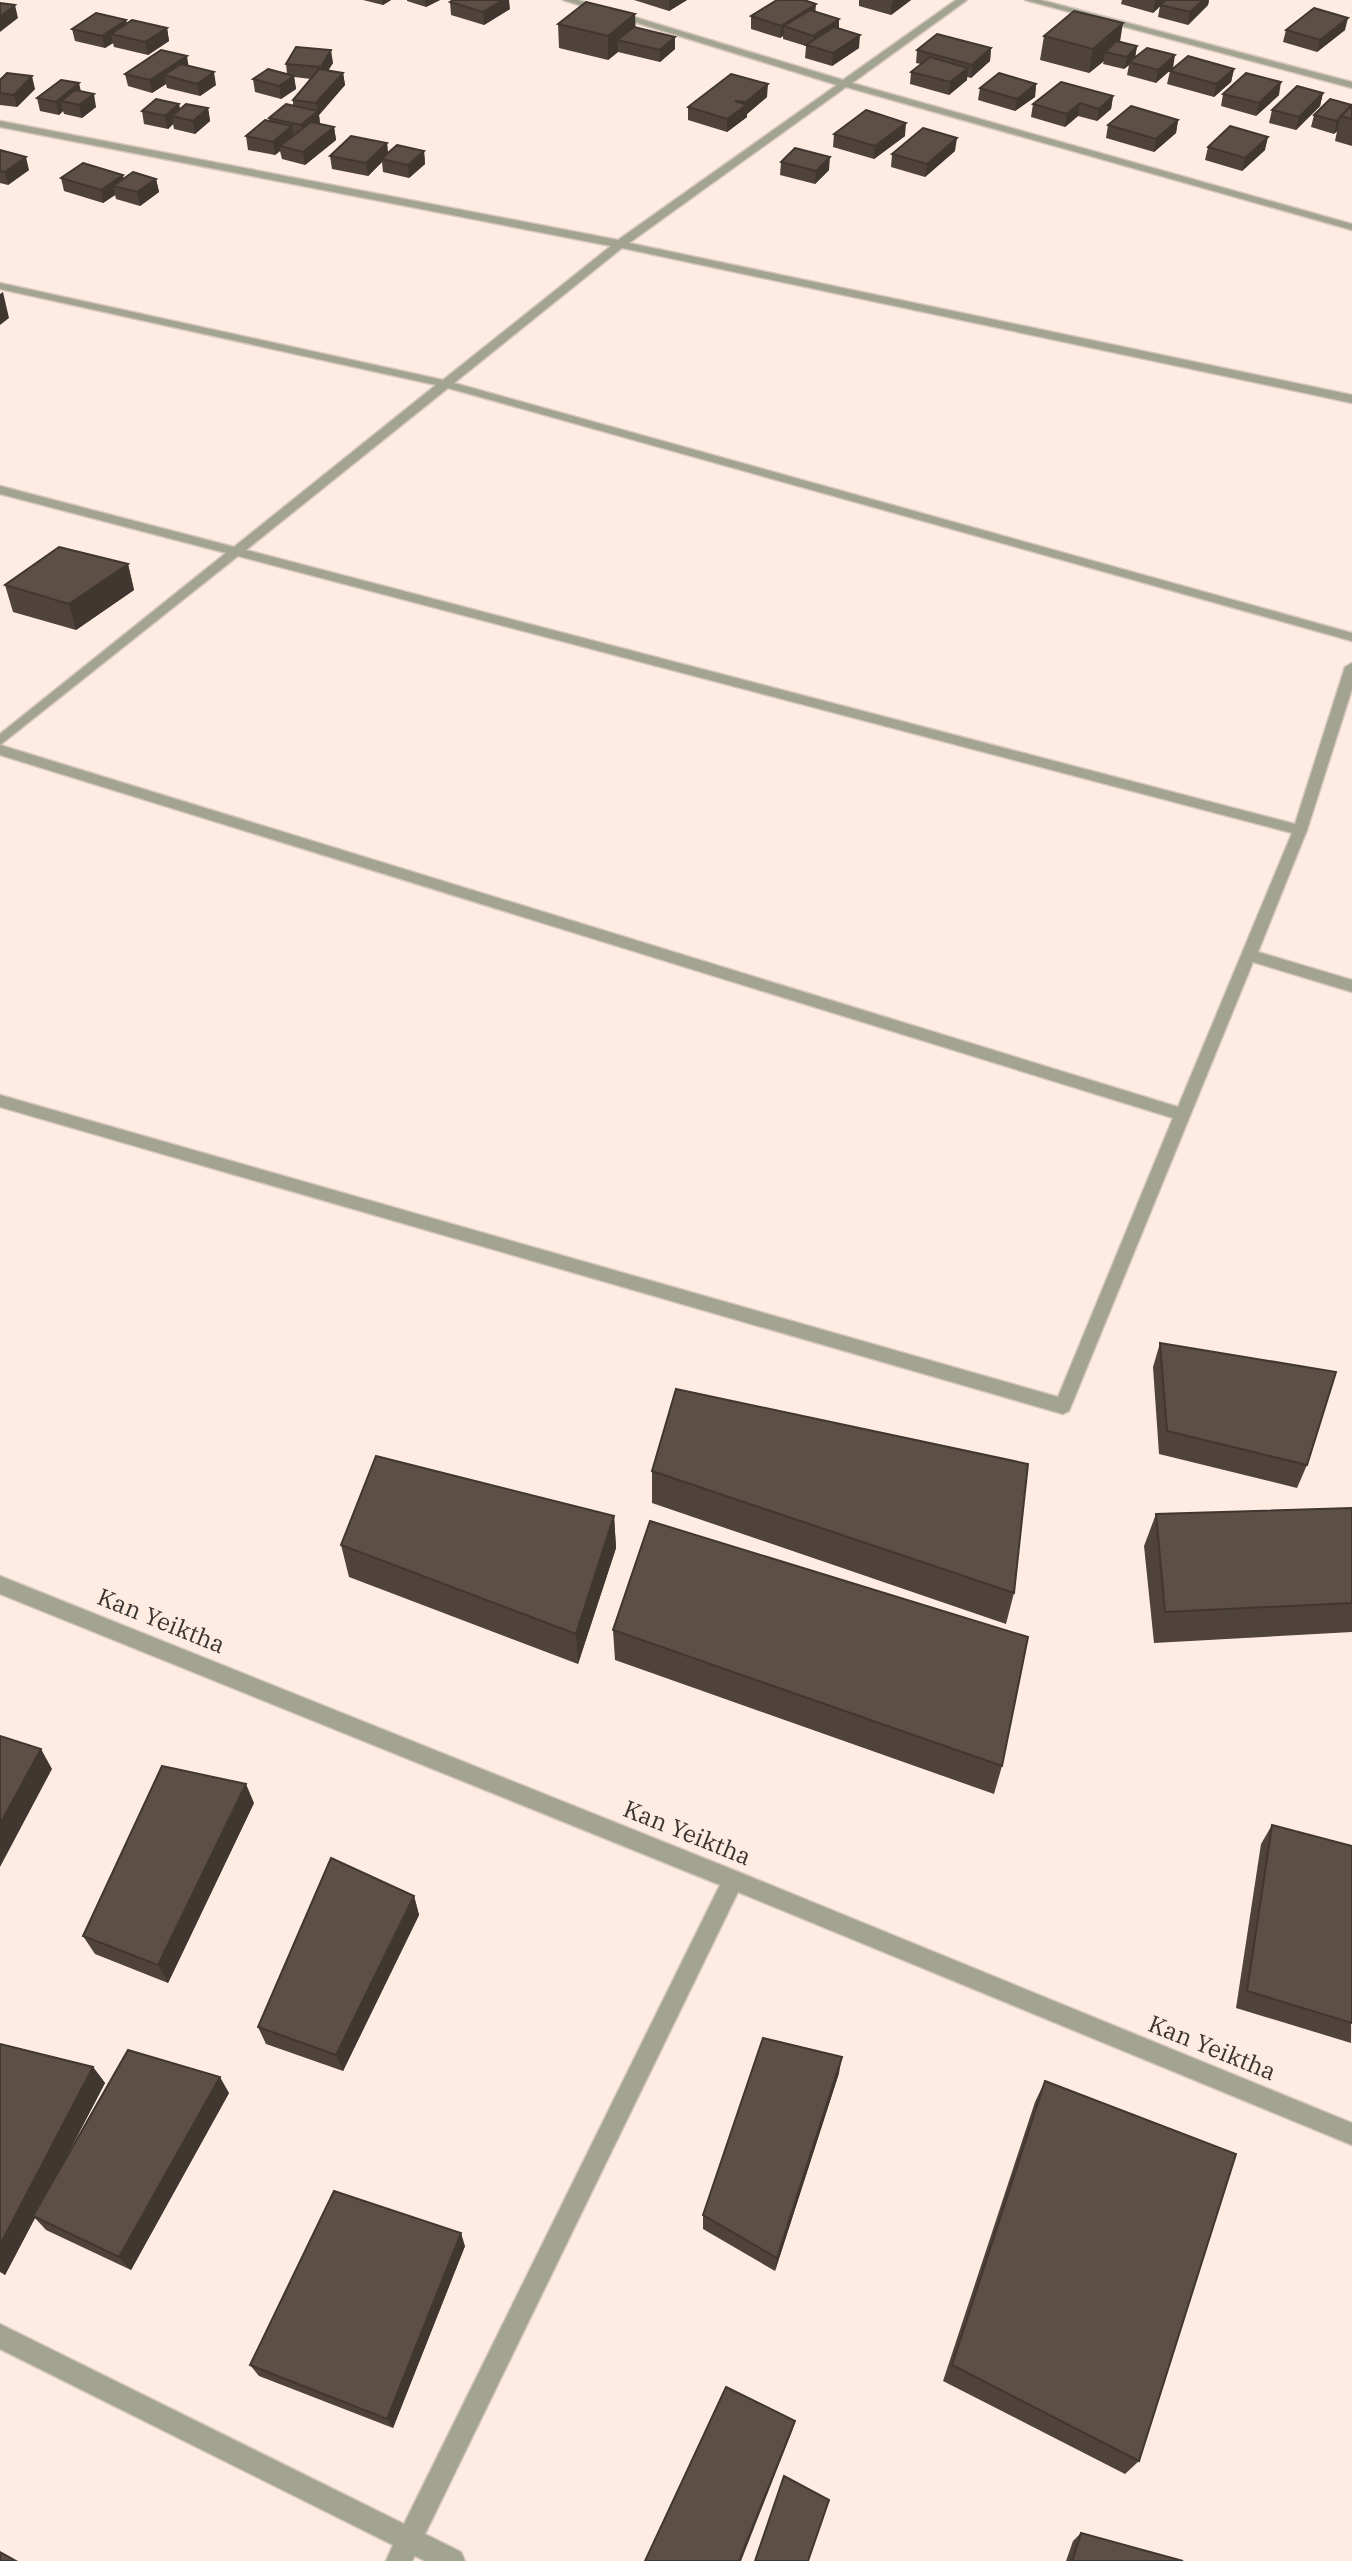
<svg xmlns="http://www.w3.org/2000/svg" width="1352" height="2561" font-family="'IBM Plex Serif',serif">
	<rect width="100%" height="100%" fill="#feece2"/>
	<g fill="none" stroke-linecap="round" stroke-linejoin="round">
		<defs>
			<g id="street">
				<path d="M563,0H578L843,80L956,0H967L852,83L1352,224V230L846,87L629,243L1352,395V403L622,248L454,383L1352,633V641L448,388L246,550L1295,824L1345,667L1352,663V689L1307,830L1258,952L1352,980V992L1253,962L1069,1411L1063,1414L0,1107V1095L1058,1397L1173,1118L0,755V734L226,553L0,494V486L234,547L436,385L0,289V283L443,380L611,246L0,127V121L618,240L837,85ZM238,556L1292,833L1178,1107L0,745Z"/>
				<path d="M1025,0H1041L1352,82V88Z"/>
				<path d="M0,1576L741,1873L1352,2123V2145L738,1892L425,2534L461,2552L465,2561H425L415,2556L412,2561H386L393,2545L0,2349V2324L404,2524L720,1885L0,1594Z"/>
			</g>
		</defs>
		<use href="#street" stroke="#d7c7be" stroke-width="3"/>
		<use href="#street" fill="#a2a48f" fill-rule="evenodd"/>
	</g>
	<g fill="#50433c">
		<path d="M363,0H391L383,5Z"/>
		<path d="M407,0H440L426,7L407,1Z"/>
		<path d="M634,0H687L669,11Z"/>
		<path d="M859,0H911L891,15L859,6Z"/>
		<path d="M1122,0H1209L1208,5L1188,25L1158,17L1160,6L1153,13L1121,4Z"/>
		<path d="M450,2L510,9L484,25L451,15Z"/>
		<path d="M815,12L839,29L859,48L832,66L805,58L806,46L783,39V36L780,38L751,29V16Z"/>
		<path d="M126,20L127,23L167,28L169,41L148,55L114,47L113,43L105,48L75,41L72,29Z"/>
		<path d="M558,24L636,27L675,49L660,62L618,52L608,60L559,48Z"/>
		<path d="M1286,30H1345L1317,52L1283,42Z"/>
		<path d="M1044,36L1120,41L1137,46L1135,57L1175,55L1156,83L1127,75L1129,65L1124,69L1103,64L1104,61L1089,73L1040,60Z"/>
		<path d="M991,48L990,61L971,78L967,77V80L949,95L910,84L911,72L921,64L916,63L917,50Z"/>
		<path d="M333,63L328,70L343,73L345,85L319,115L320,124L334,127L336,140L305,165L282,159L280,151L275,155L248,150L246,136L269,121V118L293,106V100L311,79L294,77L296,89L281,99L255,92L253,79L287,74L286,64Z"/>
		<path d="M188,66L216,85L200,96L167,88L166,84L152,93L128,86L125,74Z"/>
		<path d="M1234,69L1231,82L1214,97L1167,84L1170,71Z"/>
		<path d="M0,80L35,89L17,107L0,105Z"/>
		<path d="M1036,84L1035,97L1015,111L978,100L980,88Z"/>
		<path d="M81,91L96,107L82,118L64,114L63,111L59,115L40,111L37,98Z"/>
		<path d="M1323,93L1320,106L1296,130L1269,123L1272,110Z"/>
		<path d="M1223,94L1279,95L1256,116L1221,106Z"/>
		<path d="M1113,96L1111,109L1097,121L1078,116L1065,127L1031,117L1033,104Z"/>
		<path d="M767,97L747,114V117L727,132L688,120V107Z"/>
		<path d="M1352,105V146L1335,141L1337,131L1334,134L1311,127L1314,115Z"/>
		<path d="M208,108L210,121L195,134L174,129L173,124L168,129L144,124L142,111Z"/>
		<path d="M1178,120L1176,133L1154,152L1106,138L1108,125Z"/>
		<path d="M834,134L905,136L874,159L833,147Z"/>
		<path d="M387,143L388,153L424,151L425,164L409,178L383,172L382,162L368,176L332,169L330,156Z"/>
		<path d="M1208,147L1265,150L1242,171L1205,160Z"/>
		<path d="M0,150L29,170L8,185L0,183Z"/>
		<path d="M955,151L925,177L891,167L892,154Z"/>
		<path d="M781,162L829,170L815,184L780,175Z"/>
		<path d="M123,175V179H156L159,192L140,206L116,199L115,195L103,203L64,191L61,178Z"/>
		<path d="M128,564L134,590L76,630L13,612L5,585Z"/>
		<path d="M1160,1343L1307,1465L1297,1488L1159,1454L1153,1367Z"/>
		<path d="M652,1471L1014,1593L1006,1624L652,1503Z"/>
		<path d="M1352,1508V1632L1154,1643L1144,1546L1156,1514Z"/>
		<path d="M614,1516L616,1548L578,1664L349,1577L341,1545Z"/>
		<path d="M613,1630L1002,1766L994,1794L615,1660Z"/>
		<path d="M254,1803L168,1983L95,1954L83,1936Z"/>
		<path d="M1272,1825L1352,1846L1351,2043L1236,2008L1261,1844Z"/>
		<path d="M414,1896L419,1915L343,2071L266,2044L258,2027Z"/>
		<path d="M0,2044L93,2067L105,2083L63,2163L229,2093L131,2270L46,2230L35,2218L5,2275L0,2272Z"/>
		<path d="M839,2073L775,2271L703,2229V2215Z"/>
		<path d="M1045,2081L1139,2461L1125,2474L943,2381L1035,2102Z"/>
		<path d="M465,2246L393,2428L259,2376L250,2365Z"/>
		<path d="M1081,2533L1183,2561H1066L1073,2541Z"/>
	</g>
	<g fill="#413731">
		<path d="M382,0H391L383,5Z"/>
		<path d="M425,0H440L426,7Z"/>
		<path d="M503,0H509L510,9L484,25L483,12Z"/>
		<path d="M669,0H687L669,11Z"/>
		<path d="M895,0H911L891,15L892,2Z"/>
		<path d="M1155,0H1167L1153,13Z"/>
		<path d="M1203,0H1209L1208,5L1188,25L1190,12Z"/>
		<path d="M816,4L815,16L784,26L783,36L780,38L781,26Z"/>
		<path d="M15,5L18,18L0,32V17Z"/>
		<path d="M635,14L636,38L617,40L618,52L608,60V36Z"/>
		<path d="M1348,18L1345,30L1317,52L1320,40Z"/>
		<path d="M839,19V32L813,47V36Z"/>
		<path d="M126,20L128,32L111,34L113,43L105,48L102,36Z"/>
		<path d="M1123,23L1119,48L1105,52L1104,61L1089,73L1093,49Z"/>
		<path d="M167,28L169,41L148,55L145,42Z"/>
		<path d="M860,35L859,48L832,66L833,53Z"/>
		<path d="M675,37V49L660,62V50Z"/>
		<path d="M1137,46L1135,58L1129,62V65L1124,69L1127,57Z"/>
		<path d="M991,48L990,61L971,78L972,65Z"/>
		<path d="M331,50L333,63L323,79L321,67Z"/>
		<path d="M1175,55L1173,68L1156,83L1158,70Z"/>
		<path d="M187,56L189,69L164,75L166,84L152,93L150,80Z"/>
		<path d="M968,68L967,80L949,95L950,82Z"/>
		<path d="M1234,69L1231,82L1214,97L1216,84Z"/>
		<path d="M214,72L216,85L200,96L197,84Z"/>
		<path d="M343,73L345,85L319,115L320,124L303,138L301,125L318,112L316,103Z"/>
		<path d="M32,76L35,89L17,107L14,95Z"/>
		<path d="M294,76L296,89L281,99L279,86Z"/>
		<path d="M1281,82L1279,95L1256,116L1259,103Z"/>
		<path d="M79,83L82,96L61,101L63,111L59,115L56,102Z"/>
		<path d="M768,84L767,97L747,114V117L727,132V119L746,105V102Z"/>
		<path d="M1036,84L1035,97L1015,111L1017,99Z"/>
		<path d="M1323,93L1320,106L1296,130L1299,117Z"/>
		<path d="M94,94L96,107L82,118L79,105Z"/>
		<path d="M1113,96L1111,109L1097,121L1099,109Z"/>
		<path d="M1080,103L1078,116L1065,127L1067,114Z"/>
		<path d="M179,104L182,117L172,116L173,124L168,129L165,116Z"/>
		<path d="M208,108L210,121L195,134L193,121Z"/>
		<path d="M1340,118L1337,131L1334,134L1337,121Z"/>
		<path d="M1178,120L1176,133L1154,152L1156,139Z"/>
		<path d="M906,123L905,136L874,159L875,146Z"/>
		<path d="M292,126L294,139L280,146V151L275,155L273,142Z"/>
		<path d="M334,127L336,140L305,165L303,152Z"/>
		<path d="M1268,137L1265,150L1242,171L1245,158Z"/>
		<path d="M957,138L955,151L925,177L927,164Z"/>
		<path d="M387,143L388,156L381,159L382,162L368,176L366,163Z"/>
		<path d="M424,151L425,164L409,178L408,165Z"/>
		<path d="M26,157L29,170L8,185L5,172Z"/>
		<path d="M830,157L829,170L815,184L816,171Z"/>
		<path d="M123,175L125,188L113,186L115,195L103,203L101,190Z"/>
		<path d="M156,179L159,192L140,206L137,192Z"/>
		<path d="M3,292L9,318L0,325V294Z"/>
		<path d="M128,564L134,590L76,630L69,604Z"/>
		<path d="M614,1516L616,1548L578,1664L576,1634Z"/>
		<path d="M41,1749L52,1769L0,1867V1824Z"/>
		<path d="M246,1784L254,1803L168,1983L158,1965Z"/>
		<path d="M414,1896L419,1915L343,2071L336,2055Z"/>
		<path d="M842,2057L839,2073L775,2271L777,2258Z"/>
		<path d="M93,2067L105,2083L35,2217L33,2216L35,2218L5,2275L0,2270V2245Z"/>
		<path d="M220,2077L229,2093L131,2270L119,2257Z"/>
		<path d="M461,2233L465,2246L393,2428L387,2419Z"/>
		<path d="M795,2421L792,2431L741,2561H739Z"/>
	</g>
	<g fill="#5d4e46" stroke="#413731" stroke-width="2">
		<path d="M453,0H503L483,12L450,2Z"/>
		<path d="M777,0H804L816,4L781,26L751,16Z"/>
		<path d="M1166,0H1203L1190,12L1160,5Z"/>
		<path d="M586,2L635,14L608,36L558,24Z"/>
		<path d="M0,3L15,5L0,17Z"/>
		<path d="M1314,8L1348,18L1320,40L1286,30Z"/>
		<path d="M810,10L839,19L813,36L784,26Z"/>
		<path d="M1074,11L1123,23L1093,49L1044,36Z"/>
		<path d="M96,13L126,20L102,36L72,29Z"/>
		<path d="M132,20L167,28L145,42L111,34Z"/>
		<path d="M634,27L675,37L660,50L617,40Z"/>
		<path d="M834,27L860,35L833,53L806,45Z"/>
		<path d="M937,34L991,48L972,65L917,50Z"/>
		<path d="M1116,41L1137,46L1127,57L1105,52Z"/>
		<path d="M296,47L331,50L321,67L286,64Z"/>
		<path d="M1147,48L1175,55L1158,70L1129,62Z"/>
		<path d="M161,50L187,56L150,80L125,74Z"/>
		<path d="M1188,56L1234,69L1216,84L1170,71Z"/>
		<path d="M930,57L968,68L950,82L911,72Z"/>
		<path d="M181,64L214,72L197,84L164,75Z"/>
		<path d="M268,69L294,76L279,86L253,79Z"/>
		<path d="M319,69L343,73L316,103L293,100Z"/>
		<path d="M7,73L32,76L14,95L0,93V80Z"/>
		<path d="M999,73L1036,84L1017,99L980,88Z"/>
		<path d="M1246,73L1281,82L1259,103L1223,94Z"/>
		<path d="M731,74L768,84L746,102L735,101L747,105L727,119L688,107Z"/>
		<path d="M61,80L79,83L56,102L37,98Z"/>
		<path d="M1061,82L1113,96L1099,109L1080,103L1067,114L1033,104Z"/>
		<path d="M1297,86L1323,93L1299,117L1272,110Z"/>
		<path d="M75,90L94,94L79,105L61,101Z"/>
		<path d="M156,99L179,104L165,116L142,111Z"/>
		<path d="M1330,99L1352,105L1337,121L1314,115Z"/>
		<path d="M186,104L208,108L193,121L172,116Z"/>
		<path d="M286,104L318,111L301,125L269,118Z"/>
		<path d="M1352,105V119L1341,116Z"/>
		<path d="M1131,106L1178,120L1156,139L1108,125Z"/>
		<path d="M866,110L906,123L875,146L834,134Z"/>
		<path d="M265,120L292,126L273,142L246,136Z"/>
		<path d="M311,122L334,127L303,152L280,146Z"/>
		<path d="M1230,126L1268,137L1245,158L1208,147Z"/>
		<path d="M923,128L957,138L927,164L892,154Z"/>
		<path d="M351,136L387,143L366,163L330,156Z"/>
		<path d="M397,145L424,151L408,165L381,159Z"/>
		<path d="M795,148L830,157L816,171L781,162Z"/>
		<path d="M0,150L26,157L5,172L0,171Z"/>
		<path d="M83,163L123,175L101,190L61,178Z"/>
		<path d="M133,172L156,179L137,192L113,186Z"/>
		<path d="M59,547L128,564L69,604L5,585Z"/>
		<path d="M1160,1343L1336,1372L1307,1465L1167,1431Z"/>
		<path d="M676,1389L1028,1464L1014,1593L652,1471Z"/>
		<path d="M376,1456L614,1516L576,1634L341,1545Z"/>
		<path d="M1352,1508V1603L1165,1612L1156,1514Z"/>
		<path d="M650,1521L1028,1637L1002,1766L613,1630Z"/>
		<path d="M0,1736L41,1749L0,1824Z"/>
		<path d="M162,1766L246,1784L158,1965L83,1936Z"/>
		<path d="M1272,1825L1352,1846V2023L1247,1991Z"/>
		<path d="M331,1858L414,1896L336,2055L258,2027Z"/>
		<path d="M763,2038L842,2057L777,2258L703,2215Z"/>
		<path d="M0,2044L93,2067L0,2245Z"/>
		<path d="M128,2050L220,2077L119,2257L33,2216Z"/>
		<path d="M1045,2081L1236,2154L1139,2461L952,2365Z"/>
		<path d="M334,2191L461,2233L387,2419L250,2365Z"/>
		<path d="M726,2387L795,2421L739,2561H645Z"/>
		<path d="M784,2476L829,2500L808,2561H755Z"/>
		<path d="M1081,2533L1183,2561H1072Z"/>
		<path d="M0,2552L16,2561H0Z"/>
	</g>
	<g text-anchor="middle" stroke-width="7" stroke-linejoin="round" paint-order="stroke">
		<g font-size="24" fill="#3b3430" stroke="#feece2">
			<text transform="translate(161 1621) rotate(22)" y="8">Kan Yeiktha</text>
			<text transform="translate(687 1833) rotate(22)" y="8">Kan Yeiktha</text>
			<text transform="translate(1212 2048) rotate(22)" y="8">Kan Yeiktha</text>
		</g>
	</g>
</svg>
